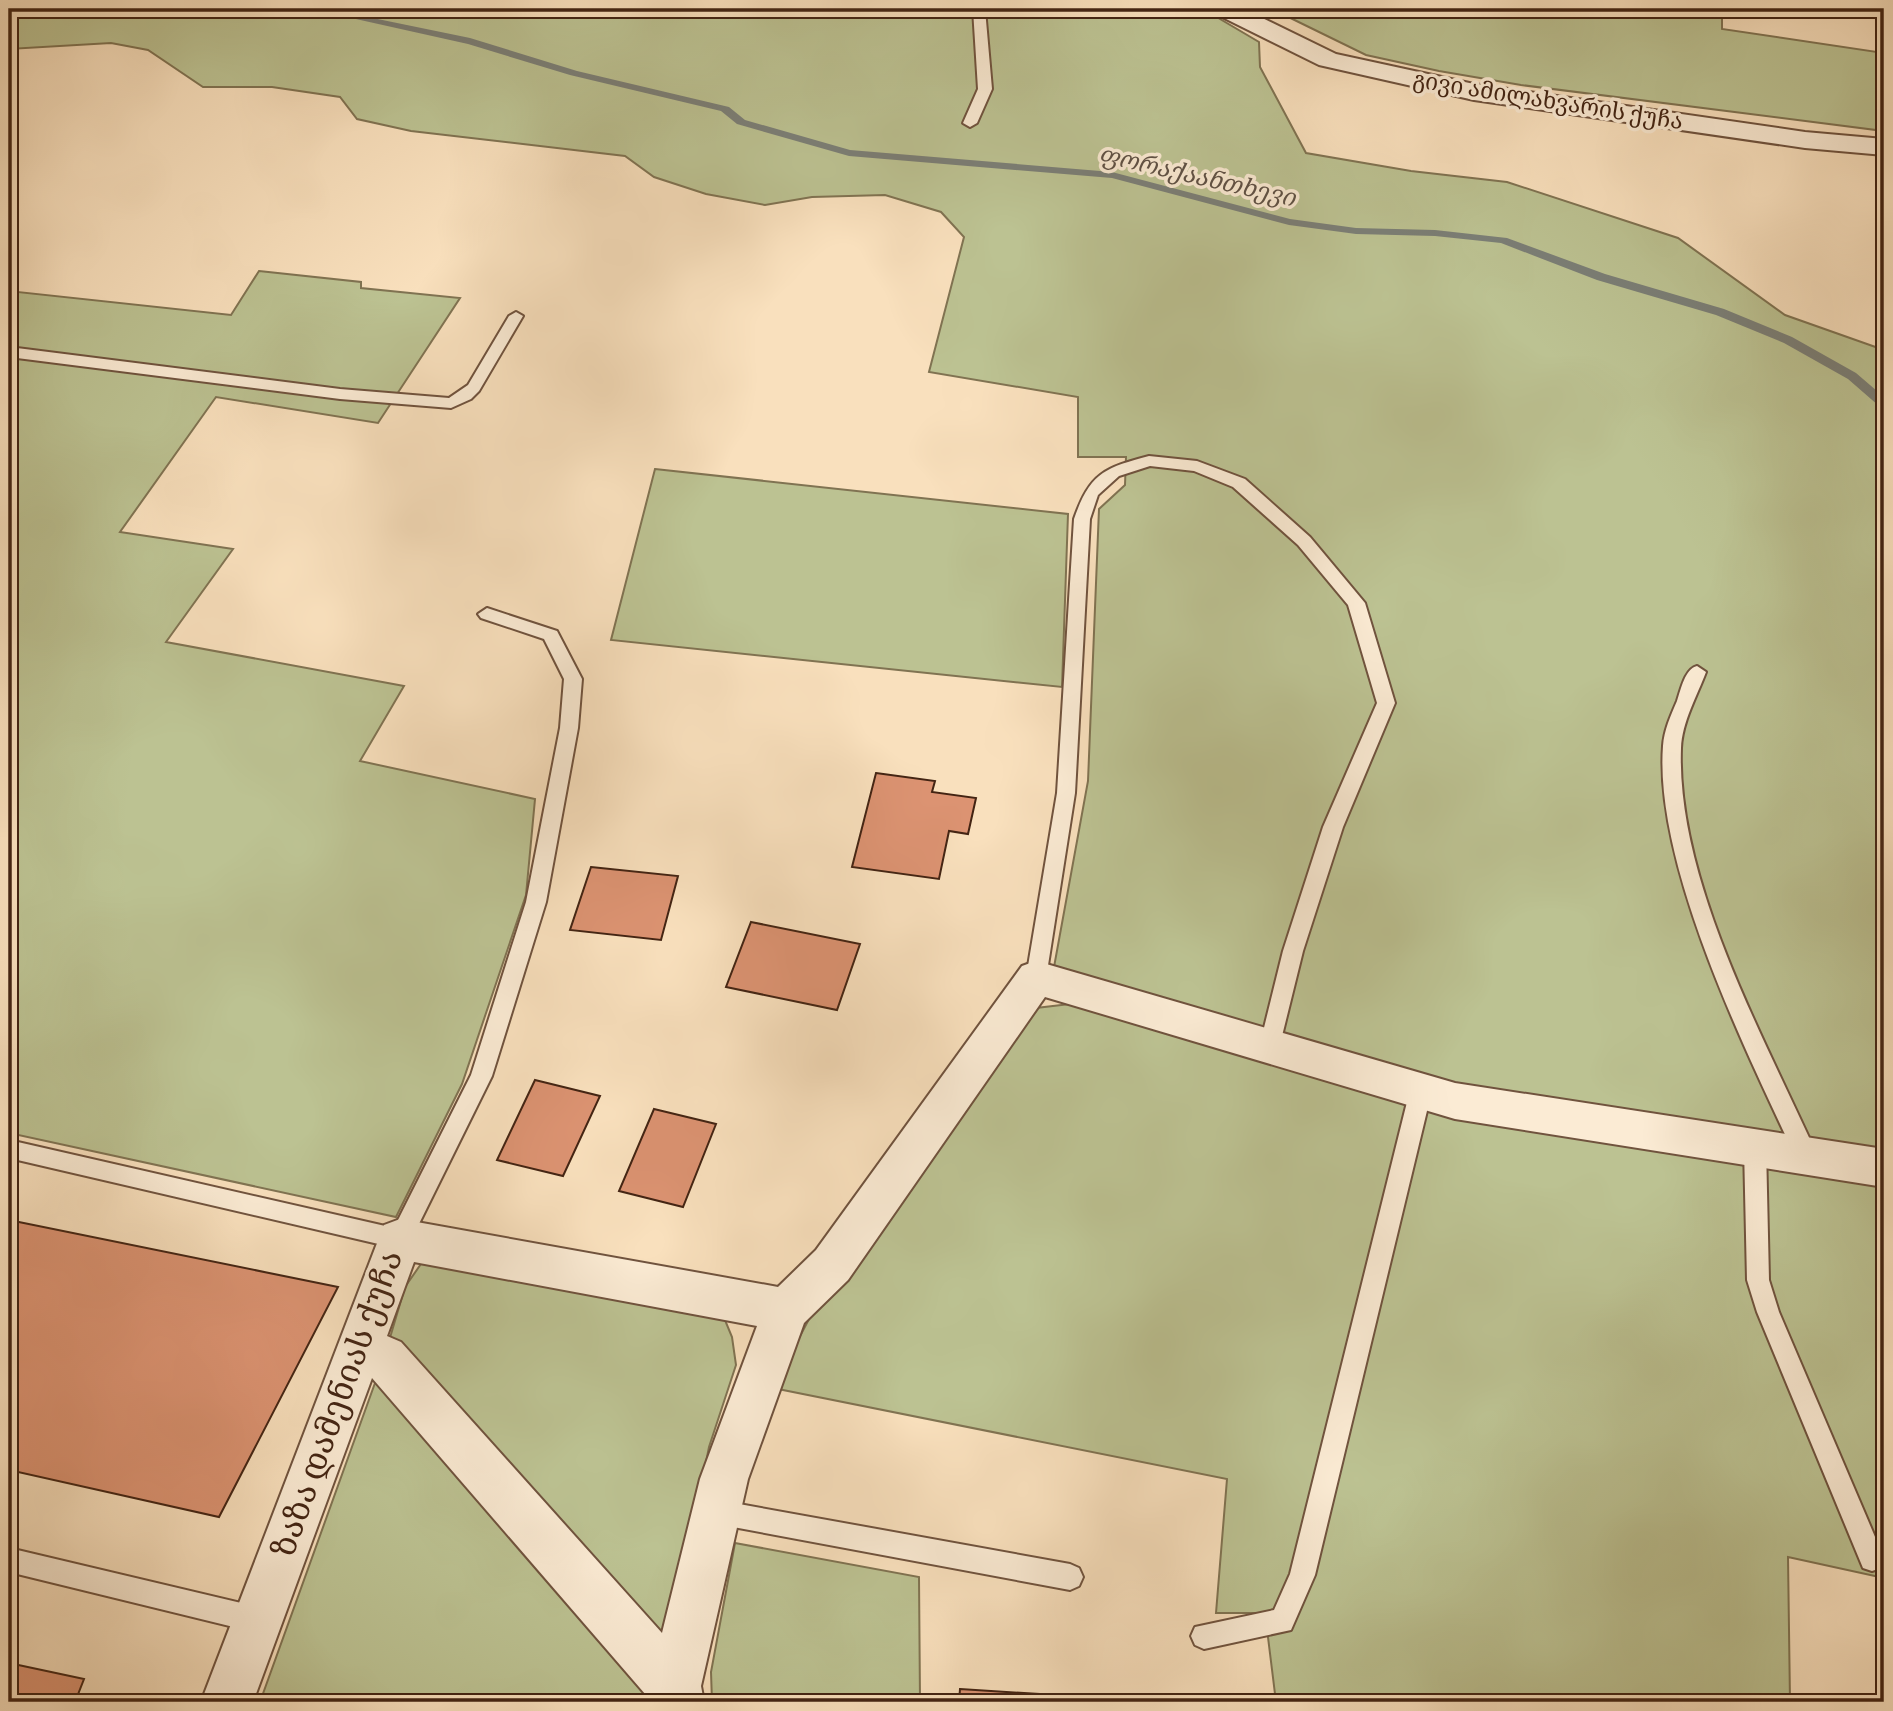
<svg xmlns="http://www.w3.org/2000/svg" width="1893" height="1711" font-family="Vollkorn,'Noto Serif Georgian',serif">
	<rect width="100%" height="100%" fill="#f9e0bd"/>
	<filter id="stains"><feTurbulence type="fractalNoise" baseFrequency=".00286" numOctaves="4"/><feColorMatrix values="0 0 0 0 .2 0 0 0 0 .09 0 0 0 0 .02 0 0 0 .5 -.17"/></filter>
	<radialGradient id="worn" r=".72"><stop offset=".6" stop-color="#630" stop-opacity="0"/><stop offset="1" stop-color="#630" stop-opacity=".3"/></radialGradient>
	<g fill="#bcc292" stroke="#807352" stroke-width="2">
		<path d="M9,9H1203L1259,42L1260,67L1306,153L1411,171L1507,182L1678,238L1785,315L1884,350V1150L1450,1087L1054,967L1088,781L1099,509L1125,485L1126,457H1078V397L929,372L964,237L941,212L885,195L812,197L765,205L706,194L654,177L625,156L411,131L357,119L340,97L272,87H203L148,50L111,43L9,49Z"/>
		<path d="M1272,9H1722V29L1884,53V131L1521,85L1439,71L1366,55Z"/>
		<path d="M259,271L361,282V288L460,298L378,423L216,397L120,532L233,549L166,642L404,686L360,761L535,799L526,895L462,1084L396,1217L9,1133V291L231,315Z"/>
		<path d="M655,469L1068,514L1062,687L611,640Z"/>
		<path d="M1070,1004L1721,1159L1884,1184V1578L1788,1557L1790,1702H1276L1265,1613H1216L1227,1479L773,1388L821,1296L1036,1008Z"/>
		<path d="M423,1261L720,1308L732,1337L736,1365L709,1447L658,1702H260L384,1358L405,1287Z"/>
		<path d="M735,1543L919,1577L920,1702H712L711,1672Z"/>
	</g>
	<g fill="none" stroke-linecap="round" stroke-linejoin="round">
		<path fill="#7b7f77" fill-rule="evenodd" d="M311,9H329L470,38L577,71L729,107L745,120L850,150L1112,172L1290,219L1356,228L1435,230L1507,238L1605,274L1724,309L1792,337L1856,373L1884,397V407L1879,406L1848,379L1784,343L1716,315L1597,280L1501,243L1435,236L1356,234L1289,225L1112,178L849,156L737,124L721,111L570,75L468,44Z"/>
	</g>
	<g fill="#dc9372" stroke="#432413" stroke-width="2">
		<path d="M876,773L935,781L932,792L976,798L968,834L949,831L939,879L852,867Z"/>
		<path d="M591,867L678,876L661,940L570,930Z"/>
		<path d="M751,922L860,944L837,1010L726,987Z"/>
		<path d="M535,1080L600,1096L563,1176L497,1160Z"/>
		<path d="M654,1109L716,1124L683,1207L619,1191Z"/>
		<path d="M9,1220L338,1287L219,1517L9,1470Z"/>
		<path d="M9,1663L84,1679L75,1702H9Z"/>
		<path d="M960,1689L1087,1697V1702H959Z"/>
	</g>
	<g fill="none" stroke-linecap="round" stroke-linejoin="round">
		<defs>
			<g id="service">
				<path d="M973,9H985L992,89L977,123L970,127L963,123L978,89Z"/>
				<path d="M516,312L523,316L479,391L471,399L451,408L340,399L9,357V347L340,389L449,398L468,385L509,316Z"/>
				<path d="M1149,456L1197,461L1245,479L1310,537L1365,603L1395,703L1343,827L1303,951L1280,1044L1277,1050L1270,1053L1263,1050L1260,1044L1283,951L1323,827L1377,703L1348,605L1298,545L1233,487L1194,471L1150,466L1119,476L1098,495L1090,519L1075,793L1046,978L1043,984L1036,986L1029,984L1026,978L1057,793L1074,519C1090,473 1104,468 1149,456Z"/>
				<path d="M487,608L557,631L582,679L578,728L546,902L492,1076L408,1246L400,1249L9,1158V1140L394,1228L471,1075L526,902L560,728L564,679L544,639L481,618L478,614Z"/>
				<path d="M1697,666L1706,672C1697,696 1682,722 1681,748C1676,880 1764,1037 1817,1155L1814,1162L1806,1164L1798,1162C1747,1053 1654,866 1663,746C1664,730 1671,715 1677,701C1681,689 1685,669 1697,666Z"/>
				<path d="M1421,1081L1428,1084L1432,1090L1315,1575L1291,1630L1204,1649L1195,1645L1191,1636L1195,1627L1274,1610L1290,1574L1410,1090L1414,1084Z"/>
				<path d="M1755,1138L1763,1140L1766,1147L1769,1280L1779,1312L1884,1558L1881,1568L1872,1571L1863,1568L1757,1312L1747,1280L1744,1147L1747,1140Z"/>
				<path d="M717,1500L1070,1564L1079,1568L1083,1577L1079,1586L1070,1590L717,1524L708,1521L705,1512L708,1503Z"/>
				<path d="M9,1548L258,1607L267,1611L271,1620L267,1629L258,1633L9,1572Z"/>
			</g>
			<g id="minor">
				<path d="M1213,9H1244L1336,54L1474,84L1805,132L1884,139V155L1805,148L1474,100L1319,65L1216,14Z"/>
				<path d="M1036,961L1455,1083L1884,1149V1187L1455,1119L1045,997L848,1280L804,1323L748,1479L701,1686L704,1702H652L372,1378L253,1702H201L384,1225L400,1219L778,1287L816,1250L1022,966ZM414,1262L757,1326L700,1479L662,1633L401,1342L387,1336Z"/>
			</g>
		</defs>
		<use href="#service" stroke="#70533e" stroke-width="4"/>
		<use href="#minor" stroke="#70533e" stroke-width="4"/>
		<use href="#service" fill="#fbebd4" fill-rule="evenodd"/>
		<use href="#minor" fill="#fbebd4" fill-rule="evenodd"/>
	</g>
	<g text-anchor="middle" stroke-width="7" stroke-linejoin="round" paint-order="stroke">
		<g font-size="23" fill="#432413" stroke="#fbebd4">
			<text transform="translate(1548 100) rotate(9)" y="8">გივი ამილახვარის ქუჩა</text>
		</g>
		<g font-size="24" font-style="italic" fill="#5f5145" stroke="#fbebd4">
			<text transform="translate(1197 176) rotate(13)" y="8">ფორაქაანთხევი</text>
		</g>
		<g font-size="33" fill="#432413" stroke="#fbebd4">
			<text transform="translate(336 1403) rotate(-70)" y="12">ზაზა დამენიას ქუჩა</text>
		</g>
	</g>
	<rect width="1893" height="1711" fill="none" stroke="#f9e0bd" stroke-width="35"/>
	<rect x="10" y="10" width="1872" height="1690" fill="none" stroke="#432413" stroke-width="3.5"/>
	<rect x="18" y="18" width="1858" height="1676" fill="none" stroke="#432413" stroke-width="2"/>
	<rect width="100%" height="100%" filter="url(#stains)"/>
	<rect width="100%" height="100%" fill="url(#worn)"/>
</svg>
